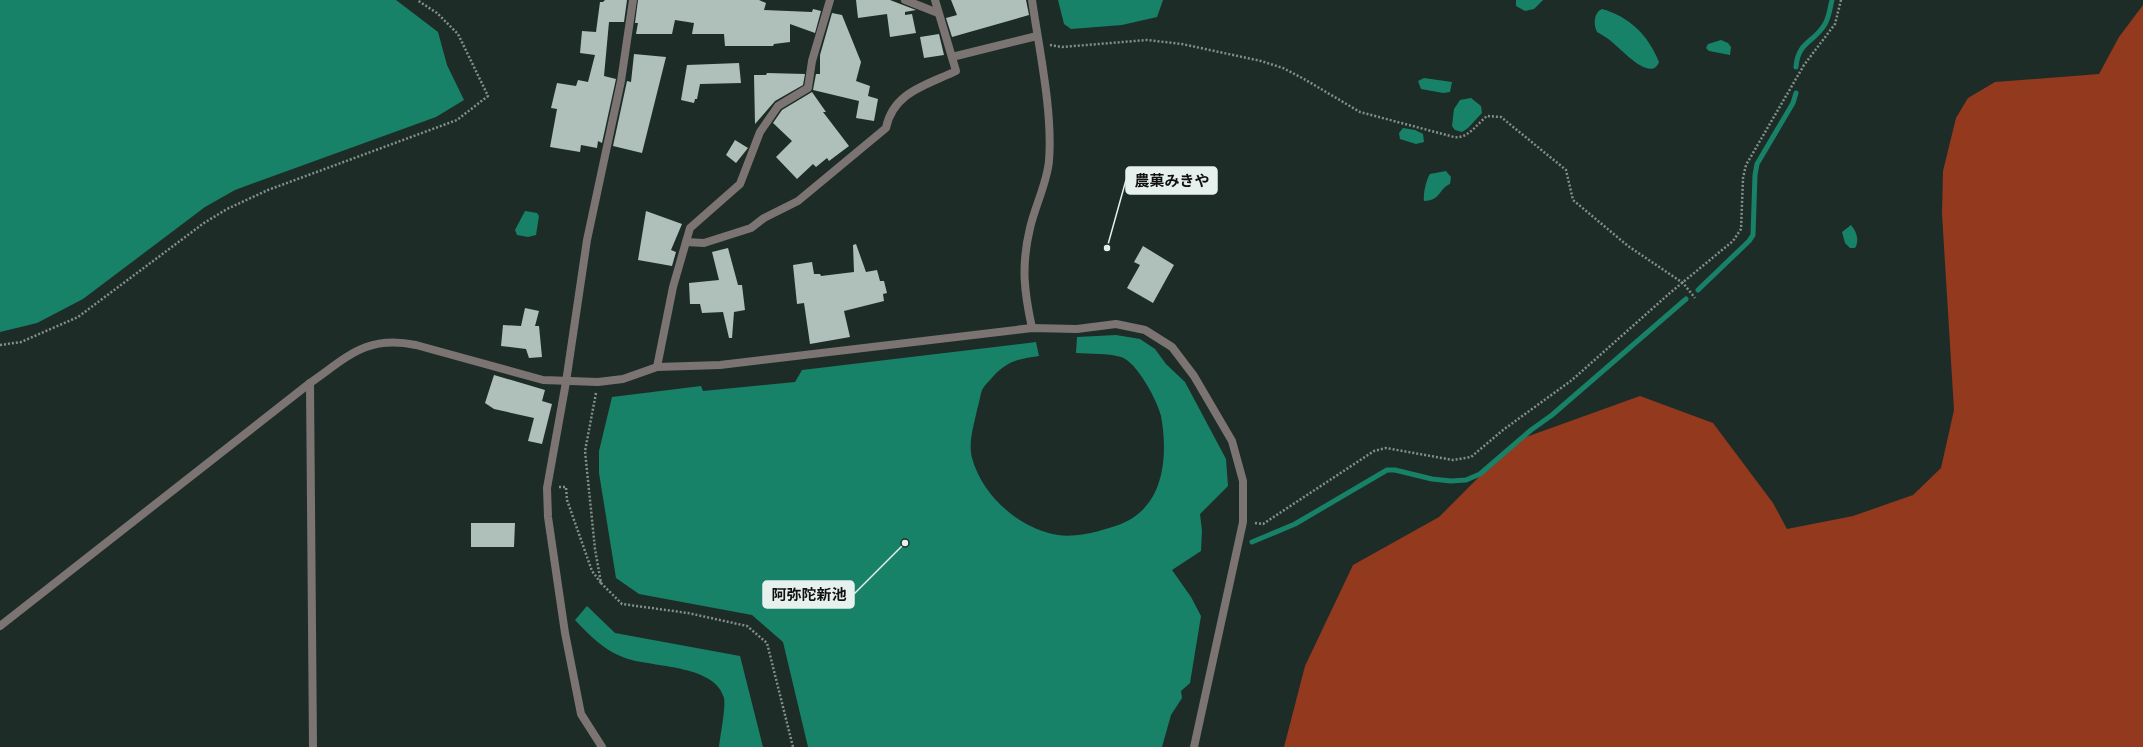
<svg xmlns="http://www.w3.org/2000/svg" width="2143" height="747" font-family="Ubuntu,'Noto Sans JP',sans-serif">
	<rect width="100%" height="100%" fill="#1d2c27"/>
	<path fill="#92391e" d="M2143,5V747H1284L1305,666L1353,565L1439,517L1515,441L1640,396L1713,423L1773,503L1787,529L1853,516L1913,495L1941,468L1954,410L1942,214L1943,171L1956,118L1968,98L1995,82L2099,74L2119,37Z"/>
	<g fill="#178267">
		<path d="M0,0H396L438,32L447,65L464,100L436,117L235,190L205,207L83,299L37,323L0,332Z"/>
		<path d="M1058,0H1163L1157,17L1122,25L1071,29L1064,24Z"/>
		<path d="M1516,0H1543L1534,9L1525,11L1516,6Z"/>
		<path d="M1602,9C1630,17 1648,35 1659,62C1651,83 1621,49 1612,42C1608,38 1602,35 1597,32C1593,24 1594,12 1602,9Z"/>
		<path d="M1721,40L1728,43L1731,47L1730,55L1709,51L1706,48L1708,44Z"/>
		<path d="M1424,78L1452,82L1450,92L1443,93L1421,89L1418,81Z"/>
		<path d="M1471,98L1481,106L1482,113L1468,128L1462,132L1455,130L1452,126L1454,109L1460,100Z"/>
		<path d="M1403,128L1415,130L1423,134L1424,142L1416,144L1400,139L1399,133Z"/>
		<path d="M1446,171L1451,177L1450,184C1438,189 1442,200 1424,201C1423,194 1426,180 1430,174Z"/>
		<path d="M525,211L537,213L539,216L536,235L528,237L517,235L515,230Z"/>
		<path d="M1851,225C1856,231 1860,240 1855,248H1850L1845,243L1842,232Z"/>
		<path d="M1116,335L1140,339L1155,349L1166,364L1185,382L1226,459L1228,486L1200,514L1202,531L1201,551L1172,570L1191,597L1201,616L1190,683L1181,691L1182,698L1171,715L1162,747H808L783,642L752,615L639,594L616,578L599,473V451L612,397L701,386L703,391L795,382L802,370L1036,342L1039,356C1016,359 1005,362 990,380C987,383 984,386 982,390C980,396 979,404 977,410C974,425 968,442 972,458C982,495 1019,529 1058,535C1071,537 1089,534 1102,530C1114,527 1129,522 1138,514C1166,492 1167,448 1161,416C1157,400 1137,362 1121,357C1107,353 1091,354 1076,353L1077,337Z"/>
		<path d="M587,606L615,633L740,656L763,747H719C720,737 726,707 724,698C716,666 657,667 632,660C608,654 592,638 575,620Z"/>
	</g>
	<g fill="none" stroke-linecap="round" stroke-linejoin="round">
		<g stroke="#178267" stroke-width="5">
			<path d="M1796,67C1798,41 1814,43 1825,24C1829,17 1830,8 1832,0"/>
			<path d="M1698,290L1749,241L1753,235L1755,175L1757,164L1793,103L1796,93"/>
			<path d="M1252,542L1295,524L1387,470H1395L1432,479L1451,481L1466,480L1480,474L1531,430L1552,415L1686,299"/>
		</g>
	</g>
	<g fill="#aec0b9">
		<path d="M605,0H627L624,22H609L604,76L616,79L602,143L598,141L597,148L581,145L580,152L550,147L557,109L551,108L557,83L576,86L578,80L588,82L595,55L580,53L582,31L596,32L600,2H603Z"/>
		<path d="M638,0H759L766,3L764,10L812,12L813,9L821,11L815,33L790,24V42L774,44L773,46H725L724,34H692L694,23L675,20L672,34H636L638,23H635Z"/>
		<path d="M856,0H890L916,10L905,12V15L912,14L916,33L890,37L887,14L858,18Z"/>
		<path d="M951,0H1026L1029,15L952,37L946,18L957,15Z"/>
		<path d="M832,13L842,15L861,62L856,81L870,86L868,96L878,99L874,121L856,118L859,101L813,90L816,74H820V55Z"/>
		<path d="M939,34L944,55L924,58L920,37Z"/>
		<path d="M634,54L666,57L642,153L613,146L627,81L631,82Z"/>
		<path d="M739,63L741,83L700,84L697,99H695L694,103L681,100L687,65Z"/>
		<path d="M767,73L805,74L803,85L775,101L755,124L754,75H766Z"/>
		<path d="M812,92L826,112H823L849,146L829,161L827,158L816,167L813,164L797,179L776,157L792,141L773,123L782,110Z"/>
		<path d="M735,140L748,148L736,163L726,155Z"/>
		<path d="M646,211L682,224L671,250L676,252L672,266L638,260Z"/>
		<path d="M856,244L866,272L877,270L880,281H884L887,293L883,294L884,301L844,311L850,337L810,344L804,303L797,304L793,265L812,262L814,274H820L821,276L854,272L853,245Z"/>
		<path d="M1143,246L1174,265L1153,303L1127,288L1140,265L1134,262Z"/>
		<path d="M728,248L738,285H742L745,310L734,312L732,338H729L723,312L702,313L700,304H690L689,283L719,280L712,252Z"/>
		<path d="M525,308L539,311L535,326H539L542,357L529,358L526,349L501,346L503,325L521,326Z"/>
		<path d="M494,375L545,390L542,401L552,404L542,444L528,441L534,418L494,409L485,403Z"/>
		<path d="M471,523H515L514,547H471Z"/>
	</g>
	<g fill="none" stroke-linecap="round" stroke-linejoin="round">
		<g stroke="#828f8a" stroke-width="2.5" stroke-dasharray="2 2" stroke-linecap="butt">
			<path d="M1050,45L1062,47L1147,40L1182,44L1261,61L1283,68L1304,79L1360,112L1454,137C1468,139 1477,124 1487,116L1501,117L1566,170L1573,200L1628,246L1683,283L1695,298"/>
			<path d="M0,345L21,342L78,317L204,223L227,209L268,190L457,120L488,96L458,34L437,13L417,0"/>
			<path d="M596,393L585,451L595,549L601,583L622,604L688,613L747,626L767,643L793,747"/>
			<path d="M559,487H566L567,500L592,571L601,583"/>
			<path d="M1255,523L1263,524L1374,451L1386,448L1453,460L1471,457L1503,430L1572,380L1671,292L1733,241L1741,229L1743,178L1746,165L1804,65L1835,24L1841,0"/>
		</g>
		<g stroke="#7c7472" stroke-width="8">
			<path d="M905,0L938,13"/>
			<path d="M952,57L1037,36"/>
			<path d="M686,242L704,243L751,228L764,218L798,201L886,128C893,92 927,85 956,71L935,0"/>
			<path d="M1032,328C1024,291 1021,266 1030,228C1035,206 1047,183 1049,161C1053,112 1039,49 1032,0"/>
			<path d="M657,367L673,287L690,228L740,184L760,132L778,106L808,88L812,61L830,0"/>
			<path d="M310,383L313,747"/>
			<path d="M0,626L310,383C349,356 366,335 416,345L543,380L598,382L623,379L657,367L720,365L1032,328L1077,329L1116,324L1145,330L1172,347L1194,376L1232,441L1243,481V522L1194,747"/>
			<path d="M602,747L581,714L565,633L548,517L547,488L566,382L587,240L621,81L633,0"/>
		</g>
	</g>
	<path fill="none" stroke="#e6f0ec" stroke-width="1.5" d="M1107 248L1126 180M905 543L854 594"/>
	<g fill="#e6f0ec" stroke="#1d2c27" stroke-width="1.5">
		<circle cx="1107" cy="248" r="4"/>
		<circle cx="905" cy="543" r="4"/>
	</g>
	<g fill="#e6f0ec" stroke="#e6f0ec" stroke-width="1.5">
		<rect x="1126" y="167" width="91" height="27" rx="4"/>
		<rect x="763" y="581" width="91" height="27" rx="4"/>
	</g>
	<g font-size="15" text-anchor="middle" font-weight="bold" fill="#111">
		<text x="1172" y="186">農菓みきや</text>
		<text x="809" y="600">阿弥陀新池</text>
	</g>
</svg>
